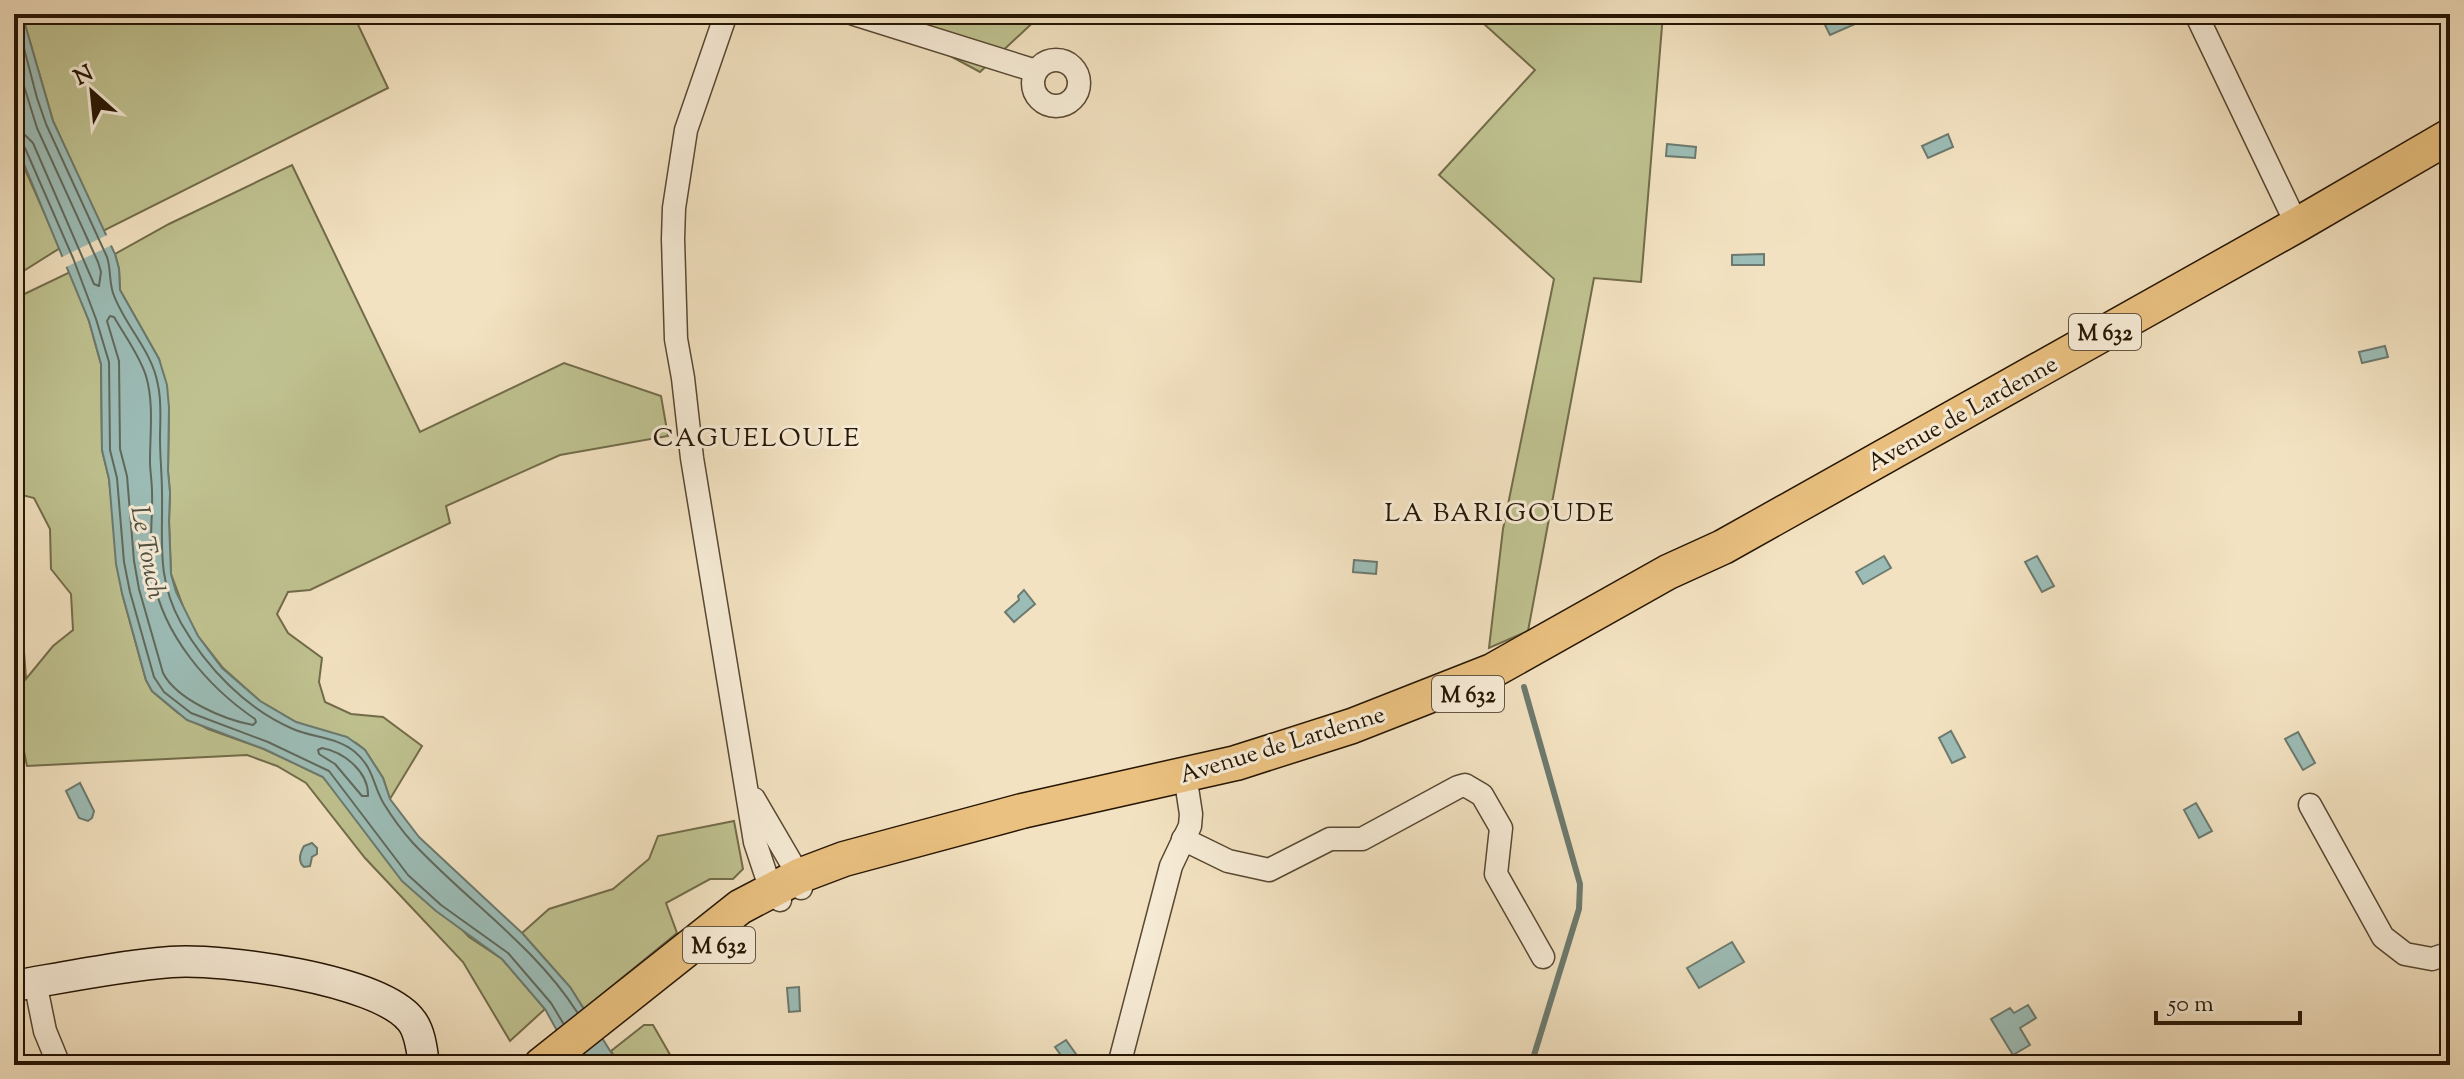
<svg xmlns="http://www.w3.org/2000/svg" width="2464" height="1079" font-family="'Sorts Mill Goudy',serif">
	<rect width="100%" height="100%" fill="#f3e2c1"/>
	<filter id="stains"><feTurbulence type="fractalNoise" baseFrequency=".0025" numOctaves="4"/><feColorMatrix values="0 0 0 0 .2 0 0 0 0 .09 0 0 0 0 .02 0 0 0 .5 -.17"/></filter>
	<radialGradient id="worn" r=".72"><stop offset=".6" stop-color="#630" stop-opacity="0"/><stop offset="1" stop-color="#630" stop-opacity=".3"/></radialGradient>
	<g fill="#bfc290" stroke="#726c4a" stroke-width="2">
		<path d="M22,14H353L388,88L103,231L53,121Z"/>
		<path d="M905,14H1042L980,72L900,29Z"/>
		<path d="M1473,14H1663L1641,282L1594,278L1528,631L1489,648L1503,529L1554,279L1439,175L1535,70Z"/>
		<path d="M14,140L19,156L60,248L14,277Z"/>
		<path d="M292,165L420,432L564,363L661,396L668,436L560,455L446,506L450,523L310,590L288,592L277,614L288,633L322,658L319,682L325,702L351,714L383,717L422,746L390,799L383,778L365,750L356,743L296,722L260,701L223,668L198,636L187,617L171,574L169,521L170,493L168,471L169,408L159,359L120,290L119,269L115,254L169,224Z"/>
		<path d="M70,272L89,321L101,364L102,450L109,479L122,593L146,680L152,691L178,713L208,729L264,749L323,777L350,810L469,937L502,959L545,1009L510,1041L463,962L365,858L306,783L277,766L247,755L27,766L21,737L14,724V623L23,638L26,679L53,646L73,630L71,594L51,569L50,529L34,498L14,493V299Z"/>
		<path d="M734,821L743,869L733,879H710L666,903L677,933L584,1009L570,987L522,933L549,909L613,889L649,859L658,836Z"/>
		<path d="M644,1025H653L676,1065H619L611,1051Z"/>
	</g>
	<g fill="#9cbdb7" stroke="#6c7a6f" stroke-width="2">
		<path d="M14,14H22L53,121L115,254L119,269L120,290L159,359L167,385L169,408L168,471L170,493L169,521L171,574L176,592L198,636L222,668L260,701L296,722L347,737L365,750L383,778L390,799L419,837L522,933L570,987L619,1065H576L545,1009L502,959L436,911L402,881L323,777L264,749L187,720L152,691L146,680L122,593L116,564L109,479L102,450L101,364L89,321L14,140Z"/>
		<path d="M1849,14H1859L1862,21L1830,35L1825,25Z"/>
		<path d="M1948,134L1953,147L1928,158L1922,146Z"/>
		<path d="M1667,144L1696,147L1695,158L1666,156Z"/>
		<path d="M1764,254V265H1732V255Z"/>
		<path d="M2385,346L2388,357L2362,363L2359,352Z"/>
		<path d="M1884,556L1891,568L1863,584L1856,572Z"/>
		<path d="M2037,556L2054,586L2042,592L2025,562Z"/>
		<path d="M1354,560L1377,562L1376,574L1353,572Z"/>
		<path d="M1024,590L1035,604L1014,622L1005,612L1019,600L1018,596Z"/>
		<path d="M1951,731L1965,757L1952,763L1939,738Z"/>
		<path d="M2298,732L2315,763L2303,770L2285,739Z"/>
		<path d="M80,783L94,811L92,818L88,821L79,818L66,791Z"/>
		<path d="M2196,803L2212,831L2199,838L2184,810Z"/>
		<path d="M312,843L317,848V854L312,857L310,866L304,867C297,861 300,853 304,846Z"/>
		<path d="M1732,942L1744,962L1699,988L1687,968Z"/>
		<path d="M799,987L800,1011L789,1012L787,988Z"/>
		<path d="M2028,1005L2036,1018L2020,1028L2030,1045L2013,1055L1991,1019L2010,1008L2014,1013Z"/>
		<path d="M1066,1040L1083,1064L1082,1065H1068L1055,1047Z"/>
	</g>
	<path fill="#f3e2c1" d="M109,234L114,244L64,268L60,258Z"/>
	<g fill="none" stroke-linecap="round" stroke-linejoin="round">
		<g stroke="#60695d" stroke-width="2">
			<path d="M15,14L37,98L46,124L107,257C111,269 109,281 113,293C124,325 152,350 158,385C162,403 160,421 160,439C160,457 162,475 162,493C163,541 156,578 181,623C206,667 246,709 293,729C314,738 337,737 355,752C374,768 373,786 384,804C392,817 403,832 413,843C467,901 534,945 577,1012"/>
			<path d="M14,54L37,128L98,262L101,272L99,286L94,284L33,143L25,135L14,134"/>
			<path d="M14,144H20L25,148L73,258L96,319L109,362L110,450L117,478L124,562L130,592L154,677L164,692L191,713L268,742L329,771L408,875L441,905L508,953L551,1003L563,1023"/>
			<path d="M110,316L114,317L117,322C127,339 140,357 146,376C154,403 150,433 150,461C150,472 152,481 152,492C153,520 148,549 153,577C163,635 208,687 255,719L256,722L253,725C225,720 177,700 163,673L139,589L134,561L127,476L120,449L119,361L107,321Z"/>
			<path d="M322,748C344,752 369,772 368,796H362L335,764L319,754L318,750Z"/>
		</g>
		<path stroke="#6c7a6f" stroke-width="6" d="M1524,687L1580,884L1579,909L1531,1065"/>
		<defs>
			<g id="street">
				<path d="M726,14L686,130L674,208L673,239L676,339L683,378L692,458L755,842L771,890L780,900"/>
				<path d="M854,14L1036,71"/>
				<path d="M2196,14L2297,225"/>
				<circle cx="1056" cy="83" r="23"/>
				<path d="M754,799L799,876L801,888"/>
				<path d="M2310,805L2383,937L2405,954L2432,959L2450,953"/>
				<path d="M1183,839L1228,861L1269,870L1330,839H1362L1458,787L1465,785L1482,795L1501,828L1496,874L1543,957"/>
				<path d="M35,982L45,1031L59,1065"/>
				<path d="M1119,1065L1171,866L1190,826L1191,814L1185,775"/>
			</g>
			<path id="secondary" d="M14,986C66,977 119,966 171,962C223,958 376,979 410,1019C420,1030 422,1050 424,1065"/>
			<path id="primary" d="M541,1065L740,907L799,876L844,859L1022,811L1236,763L1352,726L1492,671L1668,572L1723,547L2297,225L2450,136"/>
		</defs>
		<use href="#street" stroke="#584832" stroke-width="25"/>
		<use href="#secondary" stroke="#251503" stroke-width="33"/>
		<use href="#primary" stroke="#251503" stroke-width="37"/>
		<use href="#street" stroke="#f7ecd7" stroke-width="22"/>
		<use href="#secondary" stroke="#f7ecd7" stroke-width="30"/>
		<use href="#primary" stroke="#eac180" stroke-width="34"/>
	</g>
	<g text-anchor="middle" stroke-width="6" stroke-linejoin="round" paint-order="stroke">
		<g fill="#f7ecd7" stroke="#645643" stroke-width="2">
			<rect x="2069" y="314" width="72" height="36" rx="6"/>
			<rect x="1432" y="676" width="72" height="36" rx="6"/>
			<rect x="683" y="927" width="72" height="36" rx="6"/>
		</g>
		<g font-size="22" font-weight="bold" fill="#251503">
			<text x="2105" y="340">M 632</text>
			<text x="1468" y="702">M 632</text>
			<text x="719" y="953">M 632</text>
		</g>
		<g font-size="24" fill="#251503" stroke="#f7ecd7">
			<text transform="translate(1962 413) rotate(-29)" y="8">Avenue de Lardenne</text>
			<text transform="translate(1282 744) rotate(-17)" y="8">Avenue de Lardenne</text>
		</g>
		<g font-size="26" letter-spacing="2" fill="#251503" stroke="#f7ecd7">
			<text x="757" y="446">CAGUELOULE</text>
			<text x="1500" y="521">LA BARIGOUDE</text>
		</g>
		<g font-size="26" font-style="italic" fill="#4f5042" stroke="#f7ecd7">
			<text transform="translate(149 552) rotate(79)" y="9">Le Touch</text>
		</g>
	</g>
	<rect width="2464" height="1079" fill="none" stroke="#f3e2c1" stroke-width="48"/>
	<rect x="16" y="16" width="2432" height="1047" fill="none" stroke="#251503" stroke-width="4"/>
	<rect x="24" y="24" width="2416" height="1031" fill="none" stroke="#251503" stroke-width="2"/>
	<g transform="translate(92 92) rotate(333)" stroke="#f7ecd7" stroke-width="6" paint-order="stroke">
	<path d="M0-6L14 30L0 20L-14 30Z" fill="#251503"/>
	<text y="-12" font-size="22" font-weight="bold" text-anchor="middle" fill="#251503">N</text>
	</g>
	<path d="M2156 1011v12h144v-12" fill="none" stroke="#251503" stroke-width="4"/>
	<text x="2168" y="1011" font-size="24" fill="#251503" stroke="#f7ecd7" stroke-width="6" paint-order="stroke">50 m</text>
	<rect width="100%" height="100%" filter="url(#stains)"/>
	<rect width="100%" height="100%" fill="url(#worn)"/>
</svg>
